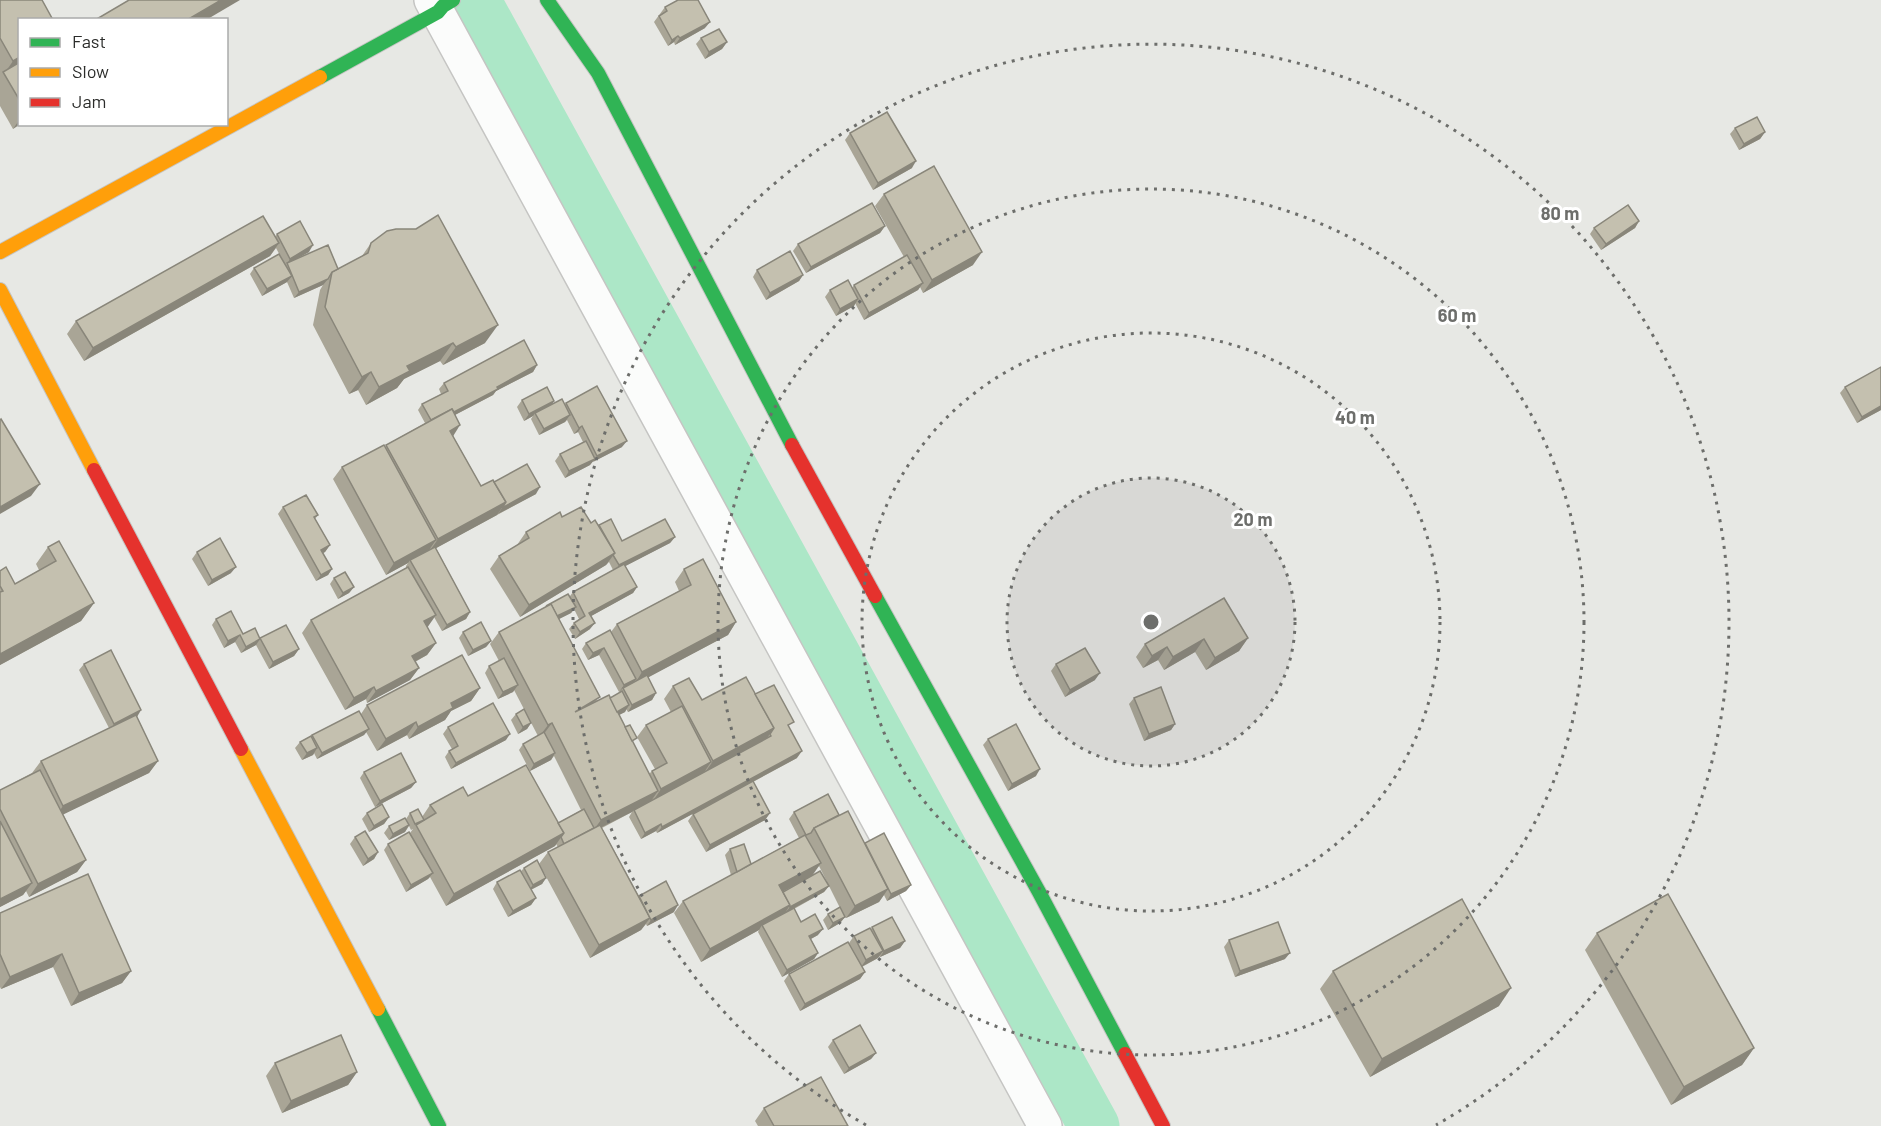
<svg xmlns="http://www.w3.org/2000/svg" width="1881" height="1126" font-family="Barlow,sans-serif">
	<rect width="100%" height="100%" fill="#e7e8e4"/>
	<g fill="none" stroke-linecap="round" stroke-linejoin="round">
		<path stroke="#ace7c7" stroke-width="51" d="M475,0L1094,1126"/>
		<defs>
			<path id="street" d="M431,0L1045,1126"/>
			<g id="fast">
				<path d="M547,0L598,73L792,445"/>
				<path d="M320,77L438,12L443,6L453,0"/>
				<path d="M875,596L1039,892L1125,1054"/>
				<path d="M378,1009L439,1126"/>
			</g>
			<g id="slow">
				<path d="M0,252L320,77"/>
				<path d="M0,290L94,470"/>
				<path d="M241,749L378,1009"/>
			</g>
			<g id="jam">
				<path d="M792,445L875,596"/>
				<path d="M94,470L241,749"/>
				<path d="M1125,1054L1163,1126"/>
			</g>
		</defs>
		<use href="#street" stroke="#c5c5c3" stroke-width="36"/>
		<use href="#fast" stroke="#c5c5c3" stroke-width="16"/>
		<use href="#slow" stroke="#c5c5c3" stroke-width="16"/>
		<use href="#jam" stroke="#c5c5c3" stroke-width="16"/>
		<use href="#street" stroke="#fbfcfb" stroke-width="33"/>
		<use href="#fast" stroke="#30b455" stroke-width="14"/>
		<use href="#slow" stroke="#ff9f0a" stroke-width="14"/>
		<use href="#jam" stroke="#e5322d" stroke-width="14"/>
	</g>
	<g fill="#a9a596" fill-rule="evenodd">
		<path d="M0,0L20,20V124L13,129L0,106Z"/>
		<path d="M665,7L705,28L675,45L674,42L668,46L654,22Z"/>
		<path d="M701,38L727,42L722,49L705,59L696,44Z"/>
		<path d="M1735,128L1765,132L1760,139L1739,150L1730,134Z"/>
		<path d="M850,133L912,168L873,190L845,140Z"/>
		<path d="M884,194L973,265L923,293L920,287L918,290L864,320L855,303L854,306L836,316L825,297L830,290L852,288L854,285L904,257L875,206Z"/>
		<path d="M1639,221L1635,228L1601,250L1590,234L1594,228Z"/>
		<path d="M885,226L880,233L806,273L793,251L798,244Z"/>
		<path d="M277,234L309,252L298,258L338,269L362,256L371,243L485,343L443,365L440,361L404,379L397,388L366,405L358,390L349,394L313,325L320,290L323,285L294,298L287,282L262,296L250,274L254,268L285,265L276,248L270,256L84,361L67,334L76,321L275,237Z"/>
		<path d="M757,270L803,275L799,281L766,300L753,277Z"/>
		<path d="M537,365L533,372L496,391L493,395L455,415L453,436L481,486L494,482L536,494L436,548L470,612L466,619L442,631L434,617L427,627L436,643L427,655L415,662L419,668L410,680L367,703L366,699L345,710L302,633L311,620L406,568V566L408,563L386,575L333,479L342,467L385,447L386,445L425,423L418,410L422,404L441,394L439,389L444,383Z"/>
		<path d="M1845,387L1881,410L1857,423L1840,393Z"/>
		<path d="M522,400L554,401L552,404L564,405L566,403L622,447L592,462L590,465L565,478L555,461L560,454L583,442L578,432L574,434L567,420L565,422L539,435L531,419L533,416L524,421L517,407Z"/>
		<path d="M283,507L318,515L315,519L330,545L325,552L323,553L332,569L328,575L316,581L278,514Z"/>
		<path d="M562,517L599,525L622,541L675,537L670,543L625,566L637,587L633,593L591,616L590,629L575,639L569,629L574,623L579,619L574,609L571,613L559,619L597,701L610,698L619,693L621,691L619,692L599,655L588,660L582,649L586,643L611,632L617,624L679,591L675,582L684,569L736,622L728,635L648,677L656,693L652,700L628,712L626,709L625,712L619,715L649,774L652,771L655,769L637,737L646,725L671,712L664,699L673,686L702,700L755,694L789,728L797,758L753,782L770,813L765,820L706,852L688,821L693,814L722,798L657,833L656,831L641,839L629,817L632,812L602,828L639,896L674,912L647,926L646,924L641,930L590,958L543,871L546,878L542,884L531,890L536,898L531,905L508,917L493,889L497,882L521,871L524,868L539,864L548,852L558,847L556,844L555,846L446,906L430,877L428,879L406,892L384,850L388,844L410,833L413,829L411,830L409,826L405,832L389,840L384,833L389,826L406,819L410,813L422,817L430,805L468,796L558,823L581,810L554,756L551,760L530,771L519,750L523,744L538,736L514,690L513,692L498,699L485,673L489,666L499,661L490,644L499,632L545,607L546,606L570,596L573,592L613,570L609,562L606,565L520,617L490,569L499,556L517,545L526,532Z"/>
		<path d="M48,547L94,603L81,621L0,665V571L15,584L39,570L36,564Z"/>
		<path d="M197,552L231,573L208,586L192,559Z"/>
		<path d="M334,578L354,587L349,593L338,599L330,584Z"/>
		<path d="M1224,598L1248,638L1239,651L1206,670L1195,652L1164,670L1158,660L1143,668L1136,657L1145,644Z"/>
		<path d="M216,619L243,634L299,649L294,656L269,669L256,645L241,653L235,642L224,648L212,625Z"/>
		<path d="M463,632L491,641L486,647L468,656L459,638Z"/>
		<path d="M84,664L137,717L158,761L149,773L63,814L86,860L77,872L29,897L26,891L23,895L0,907V790L32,773L41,761L109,728L79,670Z"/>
		<path d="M1056,664L1095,680L1065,697L1051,671Z"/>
		<path d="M480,688L471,701L451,711L445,720L409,739L407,735L377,751L366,732L364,735L317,759L314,753L313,755L302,760L295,748L300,742L312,735L361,714L367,705Z"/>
		<path d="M1134,698L1175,724L1171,730L1144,741L1129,704Z"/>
		<path d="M516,714L531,723L527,729L518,734L511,720Z"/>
		<path d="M448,727L506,740L451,769L445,757L449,751L452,749L443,734Z"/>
		<path d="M988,739L1036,776L1008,791L983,745Z"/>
		<path d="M364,772L416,782L411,788L375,807L360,778Z"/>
		<path d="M794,812L839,815L865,843L911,885L906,891L887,901L884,895L879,902L846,918L845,917L840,923L828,930L823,920L828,914H843L829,886L824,892L794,909L801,922L818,935L811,939L818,953L814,959L782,977L758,932L759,930L701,962L674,913L683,901L731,875L725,855L730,849L751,864L799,838L789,819ZM819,866L827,882L783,891Z"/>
		<path d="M367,813L389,817L384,824L369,832L362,819Z"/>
		<path d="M355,837L378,852L374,859L363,866L350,844Z"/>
		<path d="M0,913L131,971L122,983L71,1006L53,967L1,989L0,987Z"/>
		<path d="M872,927L905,941L900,948L880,957L879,956L878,958L862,967L865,972L860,979L800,1011L784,981L789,974L849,943L854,936L871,929Z"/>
		<path d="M1597,933L1754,1048L1742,1065L1671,1105L1585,950Z"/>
		<path d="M1229,940L1285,959L1235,977L1224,947Z"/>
		<path d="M1333,971L1499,1006L1370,1077L1320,989Z"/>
		<path d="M833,1040L876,1053L871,1059L844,1074L828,1047Z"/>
		<path d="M275,1063L357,1072L348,1085L282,1113L266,1076Z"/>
		<path d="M764,1108L848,1126H758L755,1121Z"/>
	</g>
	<g fill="#89867a">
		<path d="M221,0H240L206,20H187Z"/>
		<path d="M710,22L705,28L675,45L680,38Z"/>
		<path d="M678,36L674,42L668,46L672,40Z"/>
		<path d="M727,42L722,49L705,59L709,52Z"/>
		<path d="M20,57V68L4,74L13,61Z"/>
		<path d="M20,119V124L13,129Z"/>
		<path d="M1765,132L1760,139L1739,150L1744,144Z"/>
		<path d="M916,161L912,168L873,190L878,183Z"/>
		<path d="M1639,221L1635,228L1601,250L1606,244Z"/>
		<path d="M885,226L880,233L806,273L811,267Z"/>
		<path d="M279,243L270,256L84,361L93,348Z"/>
		<path d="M313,245L309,252L287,264L290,259Z"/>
		<path d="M982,252L973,265L923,293L932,280Z"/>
		<path d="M803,275L799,281L766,300L770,293Z"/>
		<path d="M292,276L287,282L262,296L267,289Z"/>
		<path d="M328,279L323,285L294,298L299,292Z"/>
		<path d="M923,283L918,290L864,320L869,313Z"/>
		<path d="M858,299L854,306L836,316L840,309Z"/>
		<path d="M498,325L485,343L443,365L456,347Z"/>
		<path d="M453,343L440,361L404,379L397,388L366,405L379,387L407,366Z"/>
		<path d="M537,365L533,372L496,391L493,395L428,429L433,423L497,387Z"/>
		<path d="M371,372L358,390L349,394L362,377Z"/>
		<path d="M554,401L550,408L535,413L533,416L524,421L529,414Z"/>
		<path d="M1881,406V410L1857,423L1862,417Z"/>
		<path d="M570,415L565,422L539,435L544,429Z"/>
		<path d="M460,425L452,438L450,431Z"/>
		<path d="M582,426L578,432L574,434L579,428Z"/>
		<path d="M627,441L622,447L593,462L597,456Z"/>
		<path d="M595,459L590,465L565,478L569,471Z"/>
		<path d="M40,484L31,496L0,514V507Z"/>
		<path d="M540,487L536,494L498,514L502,508Z"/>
		<path d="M506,502L497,515L429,552L438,539Z"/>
		<path d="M675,537L670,543L614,572L619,565Z"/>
		<path d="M436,540L427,553L410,560L408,563L386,575L394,563Z"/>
		<path d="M330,545L325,552L317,556L321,550Z"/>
		<path d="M615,553L606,565L520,617L529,605Z"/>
		<path d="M236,567L231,573L208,586L212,580Z"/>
		<path d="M332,569L328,575L316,581L321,575Z"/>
		<path d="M354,587L349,593L338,599L343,593Z"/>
		<path d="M637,587L633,593L584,620L589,613Z"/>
		<path d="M94,603L81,621L0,665V654Z"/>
		<path d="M576,607L571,613L549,624L554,618Z"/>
		<path d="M470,612L466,619L442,631L447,625Z"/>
		<path d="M436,615L427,628L424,621Z"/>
		<path d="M736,622L728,635L634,685L642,672Z"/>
		<path d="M595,623L590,629L575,639L580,632Z"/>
		<path d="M240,635L235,642L224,648L228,641Z"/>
		<path d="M1248,638L1239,651L1206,670L1215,658Z"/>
		<path d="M260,639L256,645L241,653L246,647Z"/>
		<path d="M1204,639L1195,652L1164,670L1173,657Z"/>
		<path d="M491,641L486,647L468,656L473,650Z"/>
		<path d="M436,643L427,655L403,668L412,656Z"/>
		<path d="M1167,647L1158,660L1143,668L1152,656Z"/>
		<path d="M604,648L599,655L588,660L593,653Z"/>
		<path d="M299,649L294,656L269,669L273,662Z"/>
		<path d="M419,668L410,680L367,703L376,691Z"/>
		<path d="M1100,673L1095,680L1065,697L1070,690Z"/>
		<path d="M636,679L631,686L623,688L619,692L624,685Z"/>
		<path d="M518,685L513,692L498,699L503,692Z"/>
		<path d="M374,687L366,699L345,710L354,698Z"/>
		<path d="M480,688L471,701L451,711L445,720L409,739L418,727L451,703Z"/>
		<path d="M656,693L652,700L628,712L632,705Z"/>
		<path d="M629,705L625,712L609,720L613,714Z"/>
		<path d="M141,710L137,717L110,731L114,724Z"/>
		<path d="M416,722L407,735L377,751L386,739Z"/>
		<path d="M531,723L527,729L518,734L523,727Z"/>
		<path d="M552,723L543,735L539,737L548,725Z"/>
		<path d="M1175,724L1171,730L1144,741L1149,734Z"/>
		<path d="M774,728L765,741L704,774L713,761Z"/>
		<path d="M369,729L364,735L317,759L322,753Z"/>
		<path d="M510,734L506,740L451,769L456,763Z"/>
		<path d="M317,748L313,755L302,760L307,753Z"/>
		<path d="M802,751L797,758L657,833L662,827Z"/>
		<path d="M555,753L551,760L530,771L534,764Z"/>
		<path d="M158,761L149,773L54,819L63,806Z"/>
		<path d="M711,762L703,774L653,801L661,789Z"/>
		<path d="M1040,769L1036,776L1008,791L1012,784Z"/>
		<path d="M416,782L411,788L375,807L380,801Z"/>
		<path d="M658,791L649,804L634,810L632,812L592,832L601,820Z"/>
		<path d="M770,813L765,820L706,852L710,845Z"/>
		<path d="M389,817L384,824L369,832L374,826Z"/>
		<path d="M661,824L656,831L641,839L645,833Z"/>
		<path d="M409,825L405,832L389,840L393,834Z"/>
		<path d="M564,833L555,846L446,906L454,894Z"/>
		<path d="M378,852L374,859L363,866L368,859Z"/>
		<path d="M86,860L77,872L29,897L38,884Z"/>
		<path d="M821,863L812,876L771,898L779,885Z"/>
		<path d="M433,873L428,879L406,892L411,885Z"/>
		<path d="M546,878L542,884L528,891L533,885Z"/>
		<path d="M32,883L23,895L0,907V899Z"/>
		<path d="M911,885L906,891L887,901L891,894Z"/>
		<path d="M829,886L824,892L785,913L790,907Z"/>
		<path d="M888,889L879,902L846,918L855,906Z"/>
		<path d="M536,898L531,905L508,917L513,911Z"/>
		<path d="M678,905L674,912L647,926L651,920Z"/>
		<path d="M790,905L782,918L762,925L759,930L701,962L710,949Z"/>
		<path d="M845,917L840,923L828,930L833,923Z"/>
		<path d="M650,918L641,930L590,958L599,945Z"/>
		<path d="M823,929L818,935L805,942L809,936Z"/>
		<path d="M905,941L900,948L880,957L884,951Z"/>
		<path d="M883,951L878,958L861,967L866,960Z"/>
		<path d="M818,953L814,959L782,977L787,970Z"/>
		<path d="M1290,953L1285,959L1235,977L1240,971Z"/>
		<path d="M62,954L53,967L1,989L10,977Z"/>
		<path d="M131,971L122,983L71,1006L79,993Z"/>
		<path d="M865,972L860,979L800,1011L805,1004Z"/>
		<path d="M1511,988L1499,1006L1370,1077L1382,1059Z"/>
		<path d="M1754,1048L1742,1065L1671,1105L1684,1087Z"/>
		<path d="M876,1053L871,1059L844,1074L849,1068Z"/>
		<path d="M357,1072L348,1085L282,1113L291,1101Z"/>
	</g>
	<g fill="#c4c0af" stroke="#89867a" stroke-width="1.5">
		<path d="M0,0H42L53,20H20V57L13,61L0,38Z"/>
		<path d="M129,0H221L187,20H95Z"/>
		<path d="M678,0H698L710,22L680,38L678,36L672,40L659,16L667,11L665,7Z"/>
		<path d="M719,29L727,42L709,52L701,38Z"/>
		<path d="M20,62V101L3,72Z"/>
		<path d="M887,112L916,161L878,183L850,133Z"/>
		<path d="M1757,117L1765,132L1744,144L1735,128Z"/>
		<path d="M934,166L982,252L932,280L884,194Z"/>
		<path d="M872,203L885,226L811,267L798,244Z"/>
		<path d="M1628,205L1639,221L1606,244L1594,228Z"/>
		<path d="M438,215L498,325L456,347L453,343L407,366L410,371L379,387L371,372L362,377L325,307L332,272L368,253L371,243L387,231L396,229H416Z"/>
		<path d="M263,216L279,243L93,348L76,321Z"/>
		<path d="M300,221L313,245L290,259L277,234Z"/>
		<path d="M328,245L338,269L332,272L328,279L299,292L287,263Z"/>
		<path d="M790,251L803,275L770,293L757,270Z"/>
		<path d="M279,254L292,276L267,289L254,268Z"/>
		<path d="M907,255L923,283L869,313L854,285Z"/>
		<path d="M848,280L858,299L840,309L830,290Z"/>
		<path d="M524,340L537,365L497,387L498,389L454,412L452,409L431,420L422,404L448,391L444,383Z"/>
		<path d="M1881,367V406L1862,417L1845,387Z"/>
		<path d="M597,386L627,441L597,456L582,426L579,428L566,403Z"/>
		<path d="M547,387L554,401L529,414L522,400Z"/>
		<path d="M562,399L570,415L544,429L535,413Z"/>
		<path d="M452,409L460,425L450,431L481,486L493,480L506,502L438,539L386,445Z"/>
		<path d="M1,419L40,484L0,507V420Z"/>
		<path d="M586,441L595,459L569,471L560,454Z"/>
		<path d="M384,445L436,540L394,563L342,467Z"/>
		<path d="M527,464L540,487L502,508L506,502L494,482Z"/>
		<path d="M306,495L318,515L314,517L330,545L321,550L332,569L321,575L283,507Z"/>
		<path d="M581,507L591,523L595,520L615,553L529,605L499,556L529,538L526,532L560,512L562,517Z"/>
		<path d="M611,519L622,541L665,519L675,537L619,565L613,555L615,553L599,525Z"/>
		<path d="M220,538L236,567L212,580L197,552Z"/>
		<path d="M59,541L94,603L0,654V592L3,591L0,586V571L6,567L15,584L56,561L48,547Z"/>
		<path d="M435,547L470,612L447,625L410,560Z"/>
		<path d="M703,559L736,622L642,672L617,624L691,585L684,569Z"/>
		<path d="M624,564L637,587L589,613L595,623L580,632L574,623L585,616L573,592Z"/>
		<path d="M408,567L436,615L424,621L436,643L412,656L419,668L376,691L374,687L354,698L311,620Z"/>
		<path d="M345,572L354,587L343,593L334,578Z"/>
		<path d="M568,594L576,607L557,616L551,604L547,606H546Z"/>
		<path d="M1224,598L1248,638L1215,658L1204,639L1173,657L1167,647L1152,656L1145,644Z"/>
		<path d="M551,604L600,697L575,712L609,695L658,791L601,820L552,723L548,725L499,632Z"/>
		<path d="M231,611L243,634L255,628L260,639L246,647L240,635L228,641L216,619Z"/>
		<path d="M481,622L491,641L473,650L463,632Z"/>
		<path d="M286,625L299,649L273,662L260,638Z"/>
		<path d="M610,630L636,679L624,685L604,648L593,653L586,643Z"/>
		<path d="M1085,648L1100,673L1070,690L1056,664Z"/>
		<path d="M111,650L141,710L114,724L84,664Z"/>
		<path d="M462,655L480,688L451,703L453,708L418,727L416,722L386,739L367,705Z"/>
		<path d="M504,658L518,685L503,692L489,666Z"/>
		<path d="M647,675L656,693L632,705L623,688Z"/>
		<path d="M746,677L774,728L713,761L673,686L689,678L702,700Z"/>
		<path d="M774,685L794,722L788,725L802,751L662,827L661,824L645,833L634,810L771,736L770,734L774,728L755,694Z"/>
		<path d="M1161,687L1175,724L1149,734L1134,698Z"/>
		<path d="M622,691L629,705L617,712L610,698Z"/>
		<path d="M493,703L510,734L456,763L449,751L458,746L448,727Z"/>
		<path d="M682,706L711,762L661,789L652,771L667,763L646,725Z"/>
		<path d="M524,709L531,723L523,727L516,714Z"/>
		<path d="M359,711L369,729L322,753L312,735Z"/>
		<path d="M136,715L158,761L63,806L41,761Z"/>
		<path d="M1016,724L1040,769L1012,784L988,739Z"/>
		<path d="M630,725L637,738L632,741L625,727Z"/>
		<path d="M544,732L555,753L534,764L523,744Z"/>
		<path d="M311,736L317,748L307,753L300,742Z"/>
		<path d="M401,753L416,782L380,801L364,772Z"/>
		<path d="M526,765L564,833L454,894L416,825L436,813L430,805L463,787L468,796Z"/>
		<path d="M40,770L86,860L38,884L0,809V790Z"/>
		<path d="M753,781L770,813L710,845L693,814Z"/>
		<path d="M828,794L839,815L814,828L811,833L806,835L794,812Z"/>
		<path d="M382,804L389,817L374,826L367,813Z"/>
		<path d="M418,809L424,820L415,824L410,813Z"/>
		<path d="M584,809L594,828L564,844L561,837L564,833L558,823Z"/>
		<path d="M848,811L888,889L855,906L814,828Z"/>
		<path d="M405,818L409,825L393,834L389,826Z"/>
		<path d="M0,821L32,883L0,899Z"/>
		<path d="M600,825L650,918L599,945L548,852Z"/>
		<path d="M365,831L378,852L368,859L355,837Z"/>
		<path d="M409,832L433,873L411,885L388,844Z"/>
		<path d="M884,833L911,885L891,894L865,843Z"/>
		<path d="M805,835L821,863L779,885L790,905L710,949L683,901Z"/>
		<path d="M744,844L751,864L737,872L730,849Z"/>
		<path d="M537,860L546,878L533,885L524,868Z"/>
		<path d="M520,870L536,898L513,911L497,882Z"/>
		<path d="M820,871L829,886L790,907L789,906L790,905L783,892Z"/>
		<path d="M88,874L131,971L79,993L62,954L10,977L0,954V913Z"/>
		<path d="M666,881L678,905L651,920L639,896Z"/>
		<path d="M1668,894L1754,1048L1684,1087L1597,933Z"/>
		<path d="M1462,899L1511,988L1382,1059L1333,971Z"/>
		<path d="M840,907L845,917L833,923L828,914Z"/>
		<path d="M794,908L801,922L815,914L823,929L809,936L818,953L787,970L762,925Z"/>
		<path d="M892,917L905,941L884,951L872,927Z"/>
		<path d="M1278,922L1290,953L1240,971L1229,940Z"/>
		<path d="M870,928L883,951L866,960L854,936Z"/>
		<path d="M848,942L865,972L805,1004L789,974Z"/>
		<path d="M860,1025L876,1053L849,1068L833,1040Z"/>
		<path d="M341,1035L357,1072L291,1101L275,1063Z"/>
		<path d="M821,1077L848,1126H774L764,1108Z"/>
	</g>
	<circle cx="1151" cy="622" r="144" fill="#6d6e6b" fill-opacity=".12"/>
	<g fill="none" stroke="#6d6e6b" stroke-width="3" stroke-dasharray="3 6">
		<circle cx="1151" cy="622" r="144"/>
		<circle cx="1151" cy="622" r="289"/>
		<circle cx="1151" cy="622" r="433"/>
		<path d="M866 1125A578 578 0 1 1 1436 1125"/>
	</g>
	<circle cx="1151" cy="622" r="9" fill="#6d6e6b" stroke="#fff" stroke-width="3"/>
	<g font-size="18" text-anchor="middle" font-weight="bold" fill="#6d6e6b" stroke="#fff" stroke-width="6" stroke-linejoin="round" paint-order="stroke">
		<text x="1560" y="220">80 m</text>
		<text x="1457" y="322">60 m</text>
		<text x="1355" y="424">40 m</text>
		<text x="1253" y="526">20 m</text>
	</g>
	<rect x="18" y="18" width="210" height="108" fill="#ffffff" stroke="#aaabaa" stroke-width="1.5"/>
	<rect x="30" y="38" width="30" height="9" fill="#30b455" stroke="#aaabaa" stroke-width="1.5"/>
	<text x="72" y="48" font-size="18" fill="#2b2c2a">Fast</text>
	<rect x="30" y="68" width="30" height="9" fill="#ff9f0a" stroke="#aaabaa" stroke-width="1.5"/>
	<text x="72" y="78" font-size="18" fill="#2b2c2a">Slow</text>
	<rect x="30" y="98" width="30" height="9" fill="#e5322d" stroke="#aaabaa" stroke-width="1.5"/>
	<text x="72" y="108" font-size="18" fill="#2b2c2a">Jam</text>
</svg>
